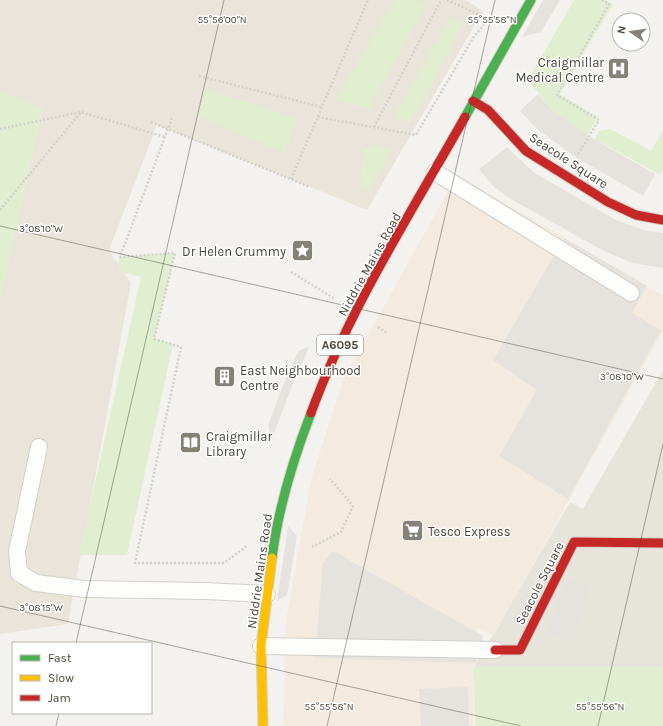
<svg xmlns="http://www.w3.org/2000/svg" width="663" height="726" font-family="Karla,sans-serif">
	<rect width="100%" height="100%" fill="#f4f2ee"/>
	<path fill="#e7e4dc" d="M663,370V726H475L474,667L570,502L583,509Z"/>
	<path fill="#f3ebdf" d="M457,175L663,295V331L494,635L478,628L474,640L473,726H283L286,621L311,480L343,380Z"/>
	<path fill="#eae5da" d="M0,0H466L483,11L367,210L157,125L109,250L131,283L68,624L0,634Z"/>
	<g fill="#e1eecf">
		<path d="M395,0H414L426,5L369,109L335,100Z"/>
		<path d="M574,0H606L613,4L560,94L598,117L587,135L552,110L528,80Z"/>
		<path d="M450,18L465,23L411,122L394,117Z"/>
		<path d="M207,90L299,119L284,153L197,116Z"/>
		<path d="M0,92L43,108L0,302Z"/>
		<path d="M610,129L651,151L663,131V170L660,175L595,139L599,131Z"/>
		<path d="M375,144L392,150L369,191L360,188L364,150Z"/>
		<path d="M175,253L154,338L173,344L127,555H79L141,277L117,271L120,257Z"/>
		<path d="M474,667H663V726H475Z"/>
	</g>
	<g fill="#e6e3df">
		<path d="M543,0H560L541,32L522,37Z"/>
		<path d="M538,94L552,110L587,135L655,174L643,196L577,158L537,129L520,111Z"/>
		<path d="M507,147L533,172L616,220L647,231L663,233V268L632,263L602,250L509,198L493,186L479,169Z"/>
		<path d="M564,238L647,286L632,313L661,330L568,499L499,456L537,390L493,360Z"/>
		<path d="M309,347L290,391L272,439L268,426L282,388L298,351Z"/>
		<path d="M288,526L297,536L287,595L277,601Z"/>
		<path d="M333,551L483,636L476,663L315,658L323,563Z"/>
		<path d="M566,577L590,585L573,642L548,634Z"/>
		<path d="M468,687L469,726H421L419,689Z"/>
	</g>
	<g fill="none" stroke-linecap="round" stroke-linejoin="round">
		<defs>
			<g id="lane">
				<path d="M435,172L631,293"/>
				<path d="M39,447L17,551L19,573L36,583L85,589L205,591L267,594"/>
				<path d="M261,646L495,650"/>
			</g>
			<g id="fast">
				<path d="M465,117L531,0"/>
				<path d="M272,558C278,508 293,460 311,413"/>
			</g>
			<path id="slow" d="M263,726L261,646L272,558"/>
			<g id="jam">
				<path d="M473,101L488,110L526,151L608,202L636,215L663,220"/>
				<path d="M311,413C349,309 411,213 465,117"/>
				<path d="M495,650H520L574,542L663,543"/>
			</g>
		</defs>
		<use href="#lane" stroke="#d2d0cb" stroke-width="18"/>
		<use href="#fast" stroke="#d3cfc5" stroke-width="11"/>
		<use href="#slow" stroke="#d3cfc5" stroke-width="11"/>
		<use href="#jam" stroke="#d3cfc5" stroke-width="11"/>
		<g stroke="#d3d2cc" stroke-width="2.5" stroke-dasharray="2 2" stroke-linecap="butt">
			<path d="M447,0L488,19"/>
			<path d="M199,76L322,107"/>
			<path d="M318,117L416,135L473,38L489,18"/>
			<path d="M172,118L120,257L175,253L154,339L181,347L135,563H224L247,546"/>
			<path d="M151,122L310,187"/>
			<path d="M374,127L441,0"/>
			<path d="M0,129L81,112"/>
			<path d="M578,154L599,120L557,95L609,4L602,0"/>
			<path d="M291,179L368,0"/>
			<path d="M0,210L81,112L165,137"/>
			<path d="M291,272L335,299"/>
			<path d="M378,327L387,333"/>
			<path d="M312,547L341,532L353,506L330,479"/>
		</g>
		<use href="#lane" stroke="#fdfdfc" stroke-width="16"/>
		<use href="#fast" stroke="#4caf50" stroke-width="9"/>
		<use href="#slow" stroke="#ffc107" stroke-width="9"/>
		<use href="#jam" stroke="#c62828" stroke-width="9"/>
	</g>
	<path fill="none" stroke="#4b4439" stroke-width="1" stroke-opacity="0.45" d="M0,226L663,379M0,606L521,726M76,643L224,0M56,726L59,713M327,726L495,0M598,726L663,444"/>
	<defs>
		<symbol id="hospital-square" viewBox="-11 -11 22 22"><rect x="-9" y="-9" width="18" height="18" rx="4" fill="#868178" stroke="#fff"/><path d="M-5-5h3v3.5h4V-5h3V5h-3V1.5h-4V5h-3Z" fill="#fff"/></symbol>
		<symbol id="sight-square" viewBox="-11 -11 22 22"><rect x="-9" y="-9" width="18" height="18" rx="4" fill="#868178" stroke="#fff"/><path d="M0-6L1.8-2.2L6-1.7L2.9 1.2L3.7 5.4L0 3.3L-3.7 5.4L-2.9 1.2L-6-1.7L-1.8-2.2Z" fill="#fff"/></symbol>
		<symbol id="building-square" viewBox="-11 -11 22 22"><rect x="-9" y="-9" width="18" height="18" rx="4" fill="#868178" stroke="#fff"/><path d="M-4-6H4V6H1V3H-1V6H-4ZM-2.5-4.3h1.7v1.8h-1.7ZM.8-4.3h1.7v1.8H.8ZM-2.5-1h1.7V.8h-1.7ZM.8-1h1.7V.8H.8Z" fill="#fff"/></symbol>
		<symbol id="library-square" viewBox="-11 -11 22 22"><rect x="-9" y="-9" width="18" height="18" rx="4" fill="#868178" stroke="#fff"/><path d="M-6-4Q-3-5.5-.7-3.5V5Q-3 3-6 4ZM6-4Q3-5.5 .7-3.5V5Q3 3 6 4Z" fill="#fff"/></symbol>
		<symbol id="supermarket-square" viewBox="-11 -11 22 22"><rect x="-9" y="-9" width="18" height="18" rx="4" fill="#868178" stroke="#fff"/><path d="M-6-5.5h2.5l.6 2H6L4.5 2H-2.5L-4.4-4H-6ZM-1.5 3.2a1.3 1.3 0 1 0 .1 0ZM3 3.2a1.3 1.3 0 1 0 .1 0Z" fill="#fff"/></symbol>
	</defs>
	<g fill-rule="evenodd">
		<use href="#hospital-square" x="606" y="56" width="25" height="25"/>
		<use href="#sight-square" x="290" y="238" width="25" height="25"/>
		<use href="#building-square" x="212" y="364" width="25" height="25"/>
		<use href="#library-square" x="178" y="430" width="25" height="25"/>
		<use href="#supermarket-square" x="400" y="518" width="25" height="25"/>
	</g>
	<g text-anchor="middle" stroke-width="3" stroke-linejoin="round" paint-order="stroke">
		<rect fill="#fff" stroke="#817c74" stroke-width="1" x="317" y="335" width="46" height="20" rx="3"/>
		<g font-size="12" font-weight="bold" fill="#4b4439">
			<text x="340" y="349">A6095</text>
		</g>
		<g font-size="13" fill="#4b4439" stroke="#fff" text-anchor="start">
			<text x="604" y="67" text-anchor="end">Craigmillar<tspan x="604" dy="15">Medical Centre</tspan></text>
			<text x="286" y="256" text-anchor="end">Dr Helen Crummy</text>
			<text x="240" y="375">East Neighbourhood<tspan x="240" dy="15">Centre</tspan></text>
			<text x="206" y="441">Craigmillar<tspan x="206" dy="15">Library</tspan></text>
			<text x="428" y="536">Tesco Express</text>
		</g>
		<g font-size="13" fill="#4b4439" stroke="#fff">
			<text transform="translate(569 160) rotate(33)" y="5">Seacole Square</text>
			<text transform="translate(369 264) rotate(-61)" y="5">Niddrie Mains Road</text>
			<text transform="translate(259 571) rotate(-82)" y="5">Niddrie Mains Road</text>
			<text transform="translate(539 583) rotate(-63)" y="5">Seacole Square</text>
		</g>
	</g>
	<g font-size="10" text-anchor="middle" fill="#4b4439" stroke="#fff" stroke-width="3" stroke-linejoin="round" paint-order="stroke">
		<text x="222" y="23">55°56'00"N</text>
		<text x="492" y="23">55°55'58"N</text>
		<text x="41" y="232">3°08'10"W</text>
		<text x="622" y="380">3°08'10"W</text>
		<text x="41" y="611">3°08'15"W</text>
		<text x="329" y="710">55°55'58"N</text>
		<text x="600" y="710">55°55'56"N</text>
	</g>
	<rect x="12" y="642" width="140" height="72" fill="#ffffff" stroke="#b7b4b0"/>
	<rect x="20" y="655" width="20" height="6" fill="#4caf50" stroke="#b7b4b0"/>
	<text x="48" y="662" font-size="12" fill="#4b4439">Fast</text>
	<rect x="20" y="675" width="20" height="6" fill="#ffc107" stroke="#b7b4b0"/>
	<text x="48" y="682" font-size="12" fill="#4b4439">Slow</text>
	<rect x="20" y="695" width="20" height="6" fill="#c62828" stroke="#b7b4b0"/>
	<text x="48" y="702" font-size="12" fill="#4b4439">Jam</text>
	<g transform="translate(631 32) rotate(283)"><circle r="19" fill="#ffffff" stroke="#b7b4b0"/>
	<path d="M0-3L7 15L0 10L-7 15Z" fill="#868178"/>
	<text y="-6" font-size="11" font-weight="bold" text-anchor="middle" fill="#4b4439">N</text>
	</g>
</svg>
